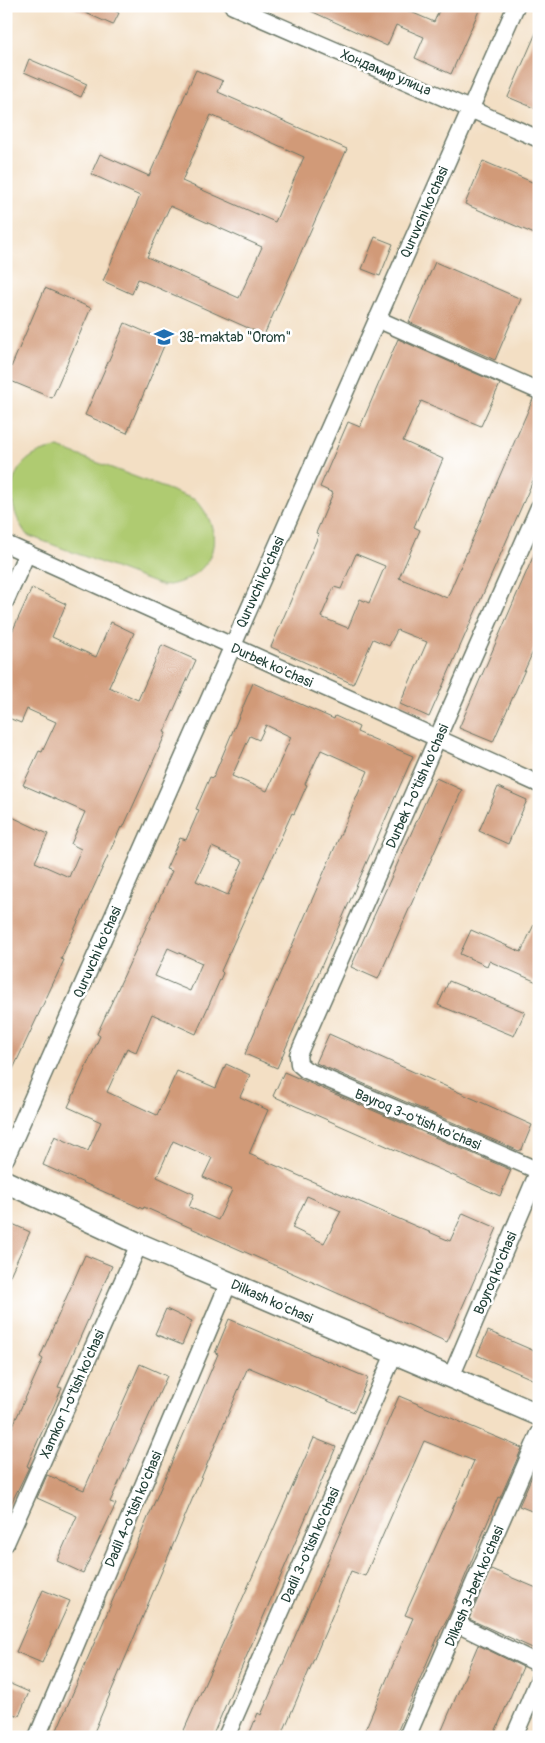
<svg xmlns="http://www.w3.org/2000/svg" width="545" height="1743" font-family="Pangolin,sans-serif">
	<rect width="100%" height="100%" fill="#fff"/>
	<filter id="ink" filterUnits="userSpaceOnUse"><feTurbulence type="fractalNoise" baseFrequency=".02" numOctaves="2"/><feDisplacementMap in="SourceGraphic" scale="10" xChannelSelector="R" yChannelSelector="G"/><feConvolveMatrix kernelMatrix="1 2 1 2 8 2 1 2 1" color-interpolation-filters="sRGB"/></filter>
	<filter id="wash" filterUnits="userSpaceOnUse"><feTurbulence type="fractalNoise" baseFrequency=".0096" numOctaves="4" result="noise"/><feDisplacementMap in="SourceGraphic" scale="20" xChannelSelector="R" yChannelSelector="G"/><feGaussianBlur stdDeviation="1.12" result="paint"/><feColorMatrix in="noise" values="0 0 0 0 0 0 0 0 0 0 0 0 0 0 0 0 0 1.4 0 .05"/><feComposite in="paint" operator="in"/></filter>
	<g filter="url(#wash)">
		<rect width="100%" height="100%" fill="#f3dfc4"/>
		<path fill="#afcb71" stroke="#678452" d="M59,448L196,500C230,537 212,580 163,586L27,535C0,498 9,453 59,448Z"/>
		<g id="blocks">
			<g fill="#d19a78" fill-rule="evenodd">
				<path d="M70,6H104L119,13L113,25Z"/>
				<path d="M300,6H397L434,22L441,6H481L451,74L415,58L424,37L396,25L387,46Z"/>
				<path d="M539,26V110L508,97Z"/>
				<path d="M29,59L87,84L81,97L24,72Z"/>
				<path d="M196,70L223,81L218,92L347,149L264,335L138,279L132,294L103,281L140,196L91,174L100,154L149,176ZM211,115L304,157L275,222L182,181ZM170,206L262,247L239,298L147,257Z"/>
				<path d="M483,161L539,185V236L465,204Z"/>
				<path d="M375,237L393,244L380,276L362,269Z"/>
				<path d="M435,262L521,299L495,360L409,322Z"/>
				<path d="M45,288L91,308L52,398L6,379Z"/>
				<path d="M125,323L166,341L127,433L85,415Z"/>
				<path d="M398,339L500,384L481,426L421,401L403,441L443,459L414,527L420,530L399,578L447,598L533,399L539,401V467L429,717L400,704L427,642L397,630L389,646L373,639L353,684L271,647L319,534L316,533L333,493L320,487L348,422L360,427ZM356,554L385,566L369,603L360,599L348,628L321,617L334,587L341,589Z"/>
				<path d="M539,543V638L493,742L459,728Z"/>
				<path d="M32,588L66,604L52,637L96,657L111,622L134,633L109,687L138,700L162,645L196,660L164,732L166,733L123,828L121,827L61,959L64,960L6,1084V814L48,834L35,862L69,877L81,849L71,844L85,812L23,785L39,751L42,752L56,722L27,709L21,723L6,717V645Z"/>
				<path d="M253,683L334,719L335,716L359,727L357,732L413,756L277,1068L245,1054L368,771L321,750L305,784L307,785L294,814L292,813L221,971L223,973L196,1034L152,1014L136,1052L127,1048L107,1092L157,1115L177,1071L216,1088L226,1064L250,1075L240,1097L268,1110L249,1154L450,1241L463,1213L497,1228L447,1342L144,1207L143,1209L43,1165L55,1136L88,1151L101,1122L68,1107L100,1036L97,1034L172,871L166,869L180,838L186,840L199,810L196,809L210,777L213,778ZM266,725L291,737L267,791L232,776L250,736L259,740ZM212,847L243,861L228,895L196,881ZM168,948L202,963L190,991L155,976ZM173,1141L212,1158L203,1177L232,1190L218,1220L189,1207L194,1194L157,1177ZM307,1196L341,1211L324,1243L292,1228Z"/>
				<path d="M436,778L462,790L378,979L351,967Z"/>
				<path d="M498,787L527,800L508,844L479,831Z"/>
				<path d="M539,914V983L489,961L487,966L460,954L471,930L521,952Z"/>
				<path d="M449,981L525,1012L514,1036L438,1005Z"/>
				<path d="M329,1034L532,1125L522,1149L519,1151L316,1063Z"/>
				<path d="M284,1072L511,1170L500,1196L273,1096Z"/>
				<path d="M6,1221L30,1232L6,1284Z"/>
				<path d="M85,1255L112,1266L58,1387L62,1388L32,1454L27,1466L29,1467L6,1514V1441L43,1359L40,1357Z"/>
				<path d="M166,1309L192,1321L182,1345L155,1334Z"/>
				<path d="M229,1319L368,1378L354,1412L248,1367L92,1737H54L218,1354L215,1353Z"/>
				<path d="M488,1331L539,1353V1382L477,1355Z"/>
				<path d="M140,1364L167,1376L110,1502L116,1504L83,1573L57,1561L77,1516L37,1498L47,1475L84,1490Z"/>
				<path d="M399,1396L522,1448L500,1498L498,1497L450,1613L441,1630L395,1737H362L413,1618L405,1615L474,1461L424,1441L365,1576L351,1571L281,1737H248L258,1713L261,1715Z"/>
				<path d="M314,1438L336,1447L212,1737H181Z"/>
				<path d="M539,1460V1514L519,1506Z"/>
				<path d="M491,1569L539,1589V1651L469,1619Z"/>
				<path d="M43,1590L70,1601L42,1663L16,1652Z"/>
				<path d="M478,1645L523,1667L493,1737H439Z"/>
				<path d="M6,1682L29,1692L19,1716L6,1711Z"/>
			</g>
		</g>
	</g>
	<g filter="url(#ink)">
		<use href="#blocks" fill-opacity="0" stroke="#697666" stroke-width="1"/>
		<g fill="none" stroke-linecap="round" stroke-linejoin="round">
			<defs>
				<g id="minor">
					<path d="M233,6L539,139"/>
					<path d="M377,319L539,391"/>
					<path d="M539,507L298,1055L299,1064L306,1070L539,1171"/>
					<path d="M6,544L539,784"/>
					<path d="M6,600L27,553"/>
					<path d="M6,1158L516,6"/>
					<path d="M451,1377L539,1170"/>
					<path d="M6,1543L139,1244"/>
					<path d="M457,1624L539,1664"/>
					<path d="M37,1737L229,1282"/>
					<path d="M226,1737L394,1354"/>
					<path d="M407,1737L539,1434"/>
					<path d="M514,1737L539,1679"/>
				</g>
				<path id="tertiary" d="M6,1182L139,1244L539,1415"/>
			</defs>
			<use href="#minor" stroke="#697666" stroke-width="19"/>
			<use href="#tertiary" stroke="#697666" stroke-width="24"/>
			<use href="#minor" stroke="#fff" stroke-width="16"/>
			<use href="#tertiary" stroke="#fff" stroke-width="21"/>
		</g>
	</g>
	<defs>
		<symbol id="school-bare" viewBox="-9 -9 18 18"><path d="M0-5L7-2L0 1L-7-2ZM-4 1L0 2.5L4 1V4Q0 6-4 4Z" fill="#1f6fb2" stroke="#fff" stroke-width="2.5" paint-order="stroke"/></symbol>
	</defs>
	<g fill-rule="evenodd">
		<use href="#school-bare" x="150" y="323" width="28" height="28"/>
	</g>
	<g text-anchor="middle" stroke-width="5" stroke-linejoin="round" paint-order="stroke">
		<g font-size="14" fill="#1f3d34" stroke="#fff">
			<text transform="translate(386 72) rotate(23)" y="5">Хондамир улица</text>
			<text transform="translate(424 212) rotate(-66)" y="5">Quruvchi ko'chasi</text>
			<text transform="translate(260 582) rotate(-66)" y="5">Quruvchi ko'chasi</text>
			<text transform="translate(272 665) rotate(24)" y="5">Durbek ko'chasi</text>
			<text transform="translate(417 786) rotate(-66)" y="5">Durbek 1-o'tish ko'chasi</text>
			<text transform="translate(97 952) rotate(-66)" y="5">Quruvchi ko'chasi</text>
			<text transform="translate(418 1119) rotate(23)" y="5">Bayroq 3-o'tish ko'chasi</text>
			<text transform="translate(495 1273) rotate(-67)" y="5">Boyroq ko'chasi</text>
			<text transform="translate(272 1301) rotate(24)" y="5">Dilkash ko'chasi</text>
			<text transform="translate(72 1394) rotate(-66)" y="5">Xamkor 1-o'tish ko'chasi</text>
			<text transform="translate(133 1509) rotate(-67)" y="5">Dadil 4-o'tish ko'chasi</text>
			<text transform="translate(310 1545) rotate(-66)" y="5">Dadil 3-o'tish ko'chasi</text>
			<text transform="translate(474 1586) rotate(-67)" y="5">Dilkash 3-berk ko'chasi</text>
		</g>
		<g font-size="14" fill="#1f3d34" stroke="#fff" text-anchor="start">
			<text x="179" y="342">38-maktab "Orom"</text>
		</g>
	</g>
	<rect width="545" height="1743" fill="none" stroke="#fff" stroke-width="25"/>
</svg>
